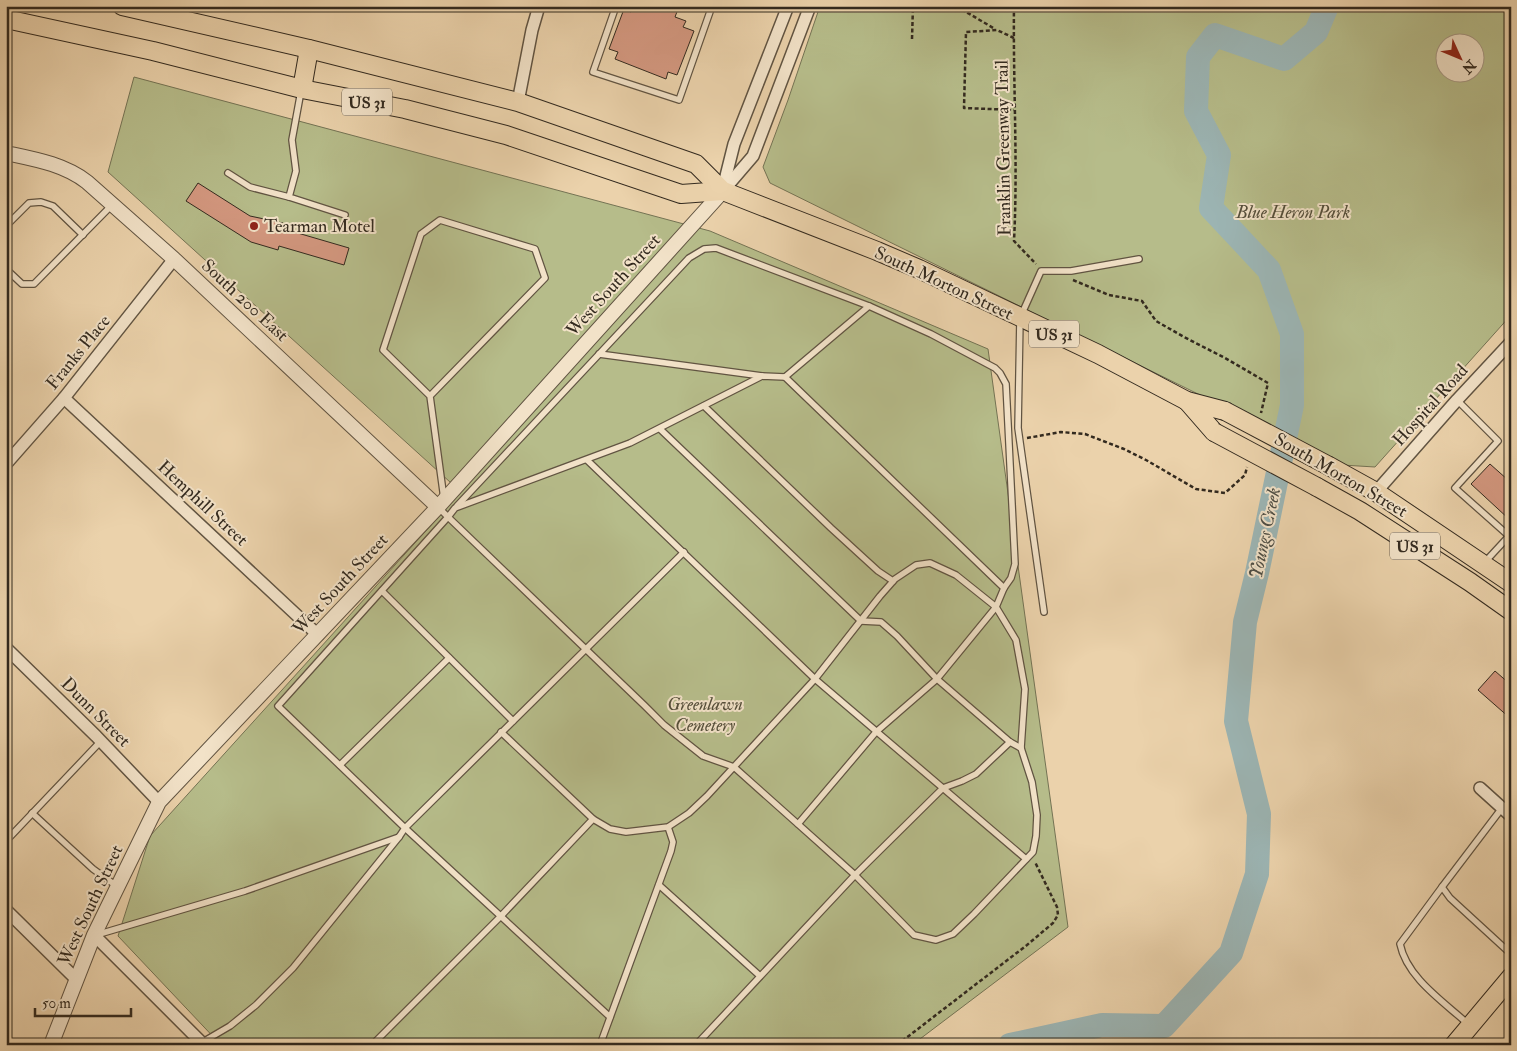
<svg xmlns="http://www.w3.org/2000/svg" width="1517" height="1051" font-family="'IM FELL Double Pica',serif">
	<rect width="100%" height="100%" fill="#ebd2ab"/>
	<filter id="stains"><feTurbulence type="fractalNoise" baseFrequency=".004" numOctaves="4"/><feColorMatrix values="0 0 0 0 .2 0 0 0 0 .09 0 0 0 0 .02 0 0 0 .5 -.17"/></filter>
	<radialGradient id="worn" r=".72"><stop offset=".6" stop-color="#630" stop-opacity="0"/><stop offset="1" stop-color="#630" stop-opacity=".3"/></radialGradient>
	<g fill="#b6bc8a" stroke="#747354" fill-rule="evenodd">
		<path d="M820,6H1511V315L1375,467L1342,465L770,183L763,167L788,100ZM1444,42H1474V72H1444Z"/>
		<path d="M134,77L710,231L988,349L1068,927L912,1045H221L118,936L150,836L461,492L108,172Z"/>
	</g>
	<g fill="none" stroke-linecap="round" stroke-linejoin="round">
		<path stroke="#9cb5b4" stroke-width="24" d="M1010,1045L1102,1025L1164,1026L1231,953L1257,874L1259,814L1236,721L1245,622L1257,573L1292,405V334L1269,270L1211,208L1219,155L1196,111L1198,57L1215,35L1284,59L1316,32L1327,6"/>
	</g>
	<g fill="#d49880" stroke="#332a1f">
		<path d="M633,6L647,11L648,6H672L678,9L675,17L686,21L683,27L694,31L677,75L668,72L666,79L615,59L618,52L609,49L624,9L631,12Z"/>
		<path d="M198,183L250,216L283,223L284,229L349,248L344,265L279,246L278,250L251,242L186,201Z"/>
		<path d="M1490,464L1508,480L1511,477L1510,520L1471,484Z"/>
		<path d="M1495,671L1511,685V719L1478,690Z"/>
	</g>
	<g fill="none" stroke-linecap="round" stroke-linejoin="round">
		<defs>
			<g id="service">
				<path d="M616,6L593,72L679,100L712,6"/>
				<path d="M777,6L787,10"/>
				<path d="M301,91L292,140L296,171L289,197L345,215"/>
				<path d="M228,173L250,187L289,197"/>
				<path d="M6,226L29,203L41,202L53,206L83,235"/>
				<path d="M6,269L22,284H34L112,205"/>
				<path d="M599,354L762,376"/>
				<path d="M785,377L1004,588"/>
				<path d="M430,396L383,350L421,234L440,220L535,249L545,278L430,396L444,499"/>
				<path d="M1457,400L1498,441L1455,488L1509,536L1484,563"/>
				<path d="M704,406L831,528L878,571L893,581"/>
				<path d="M660,429L861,621L881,622L897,636L937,679L1010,742L1021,748"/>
				<path d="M587,460L815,679L1026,859"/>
				<path d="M457,506L661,288L689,258L704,249L716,248L869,306"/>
				<path d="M438,507L448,517L645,706L664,725L703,756L734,767L855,875L914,935L936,940L953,934L974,914L1033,852L1036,836L1037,815L1032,782L1021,748L1025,689L1016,640L996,607L1004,588L1011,578L1015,564L1006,384L1000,373L995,368L931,334L869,306L785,377L762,376L630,443L455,508L448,517L278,706L405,828L610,1017"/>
				<path d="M382,591L513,721"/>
				<path d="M1044,612L1018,428L1020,318L1041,271H1071L1139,259"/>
				<path d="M501,732L593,819"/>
				<path d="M340,765L449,658"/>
				<path d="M1502,808L1442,887L1450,898L1511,954"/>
				<path d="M32,813L93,869L118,887"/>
				<path d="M6,841L101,741"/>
				<path d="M659,885L760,976"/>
				<path d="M1442,887L1400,944C1407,978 1444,1002 1468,1024"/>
				<path d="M96,935L245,891L399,837L405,828L684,552"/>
				<path d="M201,1043L230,1026L256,1005L293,968L399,837"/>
				<path d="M372,1045L500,917L593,819L610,829L626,832L668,827L689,813L707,796L815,679L880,596L895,579L916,565L930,563L956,575L996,607L937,679L876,732L798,824"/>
				<path d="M600,1045L671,851L673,842L668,827"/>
				<path d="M696,1045L855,875L943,788L962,781L976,774L1010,742"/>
			</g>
			<g id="minor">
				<path d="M518,102L532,30L539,6"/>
				<path d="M723,188L734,144L788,6"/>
				<path d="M723,191L753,156L810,6"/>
				<path d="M64,398L318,635"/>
				<path d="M6,464L64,398L174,259"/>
				<path d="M1376,492L1457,400L1511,342"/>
				<path d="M6,648L96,736L159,802"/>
				<path d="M1480,788L1511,816"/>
				<path d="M6,910L76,979"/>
				<path d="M94,935L201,1042"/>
			</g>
			<g id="tertiary">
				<path d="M6,153C34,159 64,164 87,182L174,259L438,507"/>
				<path d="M51,1045L94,935L159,802L438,507L723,191"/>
			</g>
			<g id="primary">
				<path d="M122,6L309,49L518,102L696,164L723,191L877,251L919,269L1098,354L1187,401L1225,411"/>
				<path d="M6,19L153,51L302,89L405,109L506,135L681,194L723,191"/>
				<path d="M302,89L309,49"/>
				<path d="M1187,401L1214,432"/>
				<path d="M1329,466L1376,492L1511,583"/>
				<path d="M1317,487L1360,511L1470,582L1511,611"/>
				<path d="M1454,1045L1511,977"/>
			</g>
		</defs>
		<use href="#service" stroke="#615442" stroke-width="8"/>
		<use href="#minor" stroke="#615442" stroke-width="14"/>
		<use href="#tertiary" stroke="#615442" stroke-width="16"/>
		<use href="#primary" stroke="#332a1f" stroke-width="20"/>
		<g stroke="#332a1f" stroke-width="2.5" stroke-dasharray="4 2.5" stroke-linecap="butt">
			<path d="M956,6L995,29"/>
			<path d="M1014,6C1013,85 1018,163 1014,241L1036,264"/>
			<path d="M1014,38L997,30L966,32L964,108L1014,110"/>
			<path d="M912,39L913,6"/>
			<path d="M1073,280L1109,295L1142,301L1156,321L1184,337L1225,358L1268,383L1261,413"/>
			<path d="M1027,438L1061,432L1085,434L1124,449L1146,460L1196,489L1225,493L1245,475L1247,467"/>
			<path d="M897,1045L1027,945L1053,923L1058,915L1057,907L1035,862"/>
		</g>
		<use href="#service" stroke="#f2e2c8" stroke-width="5.5"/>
		<use href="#minor" stroke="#f2e2c8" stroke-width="11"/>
		<use href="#tertiary" stroke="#f2e2c8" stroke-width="14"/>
		<use href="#primary" stroke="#ebd2ab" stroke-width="18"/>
		<defs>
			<g id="primary-bridge">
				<path d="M1225,411L1329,466"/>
				<path d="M1214,432L1317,487"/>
			</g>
		</defs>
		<use href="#primary-bridge" stroke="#332a1f" stroke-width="20" stroke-linecap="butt"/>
		<use href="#primary-bridge" stroke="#ebd2ab" stroke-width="18"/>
	</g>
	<circle fill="#8f2418" stroke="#f2e2c8" stroke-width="2" cx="254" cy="226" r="5"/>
	<g text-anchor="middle" stroke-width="4" stroke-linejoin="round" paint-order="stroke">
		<g fill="#f2e2c8" stroke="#6c6152" stroke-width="1">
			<rect x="342" y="88.5" width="50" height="27" rx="4"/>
			<rect x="1029" y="320.5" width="50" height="27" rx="4"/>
			<rect x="1390" y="532.5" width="50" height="27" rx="4"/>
		</g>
		<g font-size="16" font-weight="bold" fill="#332a1f">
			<text x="367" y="108">US 31</text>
			<text x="1054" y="340">US 31</text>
			<text x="1415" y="552">US 31</text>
		</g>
		<g font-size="18" fill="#332a1f" stroke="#f2e2c8">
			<text transform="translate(1003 148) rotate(-91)" y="6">Franklin Greenway Trail</text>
			<text transform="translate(944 283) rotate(25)" y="6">South Morton Street</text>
			<text transform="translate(613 285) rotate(-48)" y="6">West South Street</text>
			<text transform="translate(245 300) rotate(43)" y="6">South 200 East</text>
			<text transform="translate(78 352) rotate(-51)" y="6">Franks Place</text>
			<text transform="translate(1430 405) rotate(-48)" y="6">Hospital Road</text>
			<text transform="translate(1341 475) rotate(30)" y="6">South Morton Street</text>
			<text transform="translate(203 503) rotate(43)" y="6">Hemphill Street</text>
			<text transform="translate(340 584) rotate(-47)" y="6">West South Street</text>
			<text transform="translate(96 712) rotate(45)" y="6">Dunn Street</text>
			<text transform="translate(90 905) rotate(-65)" y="6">West South Street</text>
		</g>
		<g font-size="18" font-style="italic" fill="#544e3a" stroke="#f2e2c8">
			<text x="1293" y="218">Blue Heron Park</text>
			<text x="705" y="710">Greenlawn<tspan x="705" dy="21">Cemetery</tspan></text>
		</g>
		<g font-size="18" fill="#332a1f" stroke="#f2e2c8" text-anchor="start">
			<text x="264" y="232">Tearman Motel</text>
		</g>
		<g font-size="19" font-style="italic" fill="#4d4d44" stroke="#f2e2c8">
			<text transform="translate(1264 533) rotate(-78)" y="7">Youngs Creek</text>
		</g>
	</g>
	<rect width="1517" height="1051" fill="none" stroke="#ebd2ab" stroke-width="25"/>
	<rect x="8" y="8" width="1502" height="1036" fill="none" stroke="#332a1f" stroke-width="2.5"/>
	<rect x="12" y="12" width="1492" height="1026" fill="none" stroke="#332a1f"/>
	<g transform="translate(1460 58) rotate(134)"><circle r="24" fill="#f2e2c8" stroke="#a69884"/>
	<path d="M0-4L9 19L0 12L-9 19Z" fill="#8f2418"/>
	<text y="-8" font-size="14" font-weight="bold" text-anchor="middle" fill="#332a1f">N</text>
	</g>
	<path d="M35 1008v8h96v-8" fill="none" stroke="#332a1f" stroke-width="2.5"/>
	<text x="42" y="1008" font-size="15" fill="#332a1f" stroke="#f2e2c8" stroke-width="4" paint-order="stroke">50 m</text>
	<rect width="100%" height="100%" filter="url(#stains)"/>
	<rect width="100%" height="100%" fill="url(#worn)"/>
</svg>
